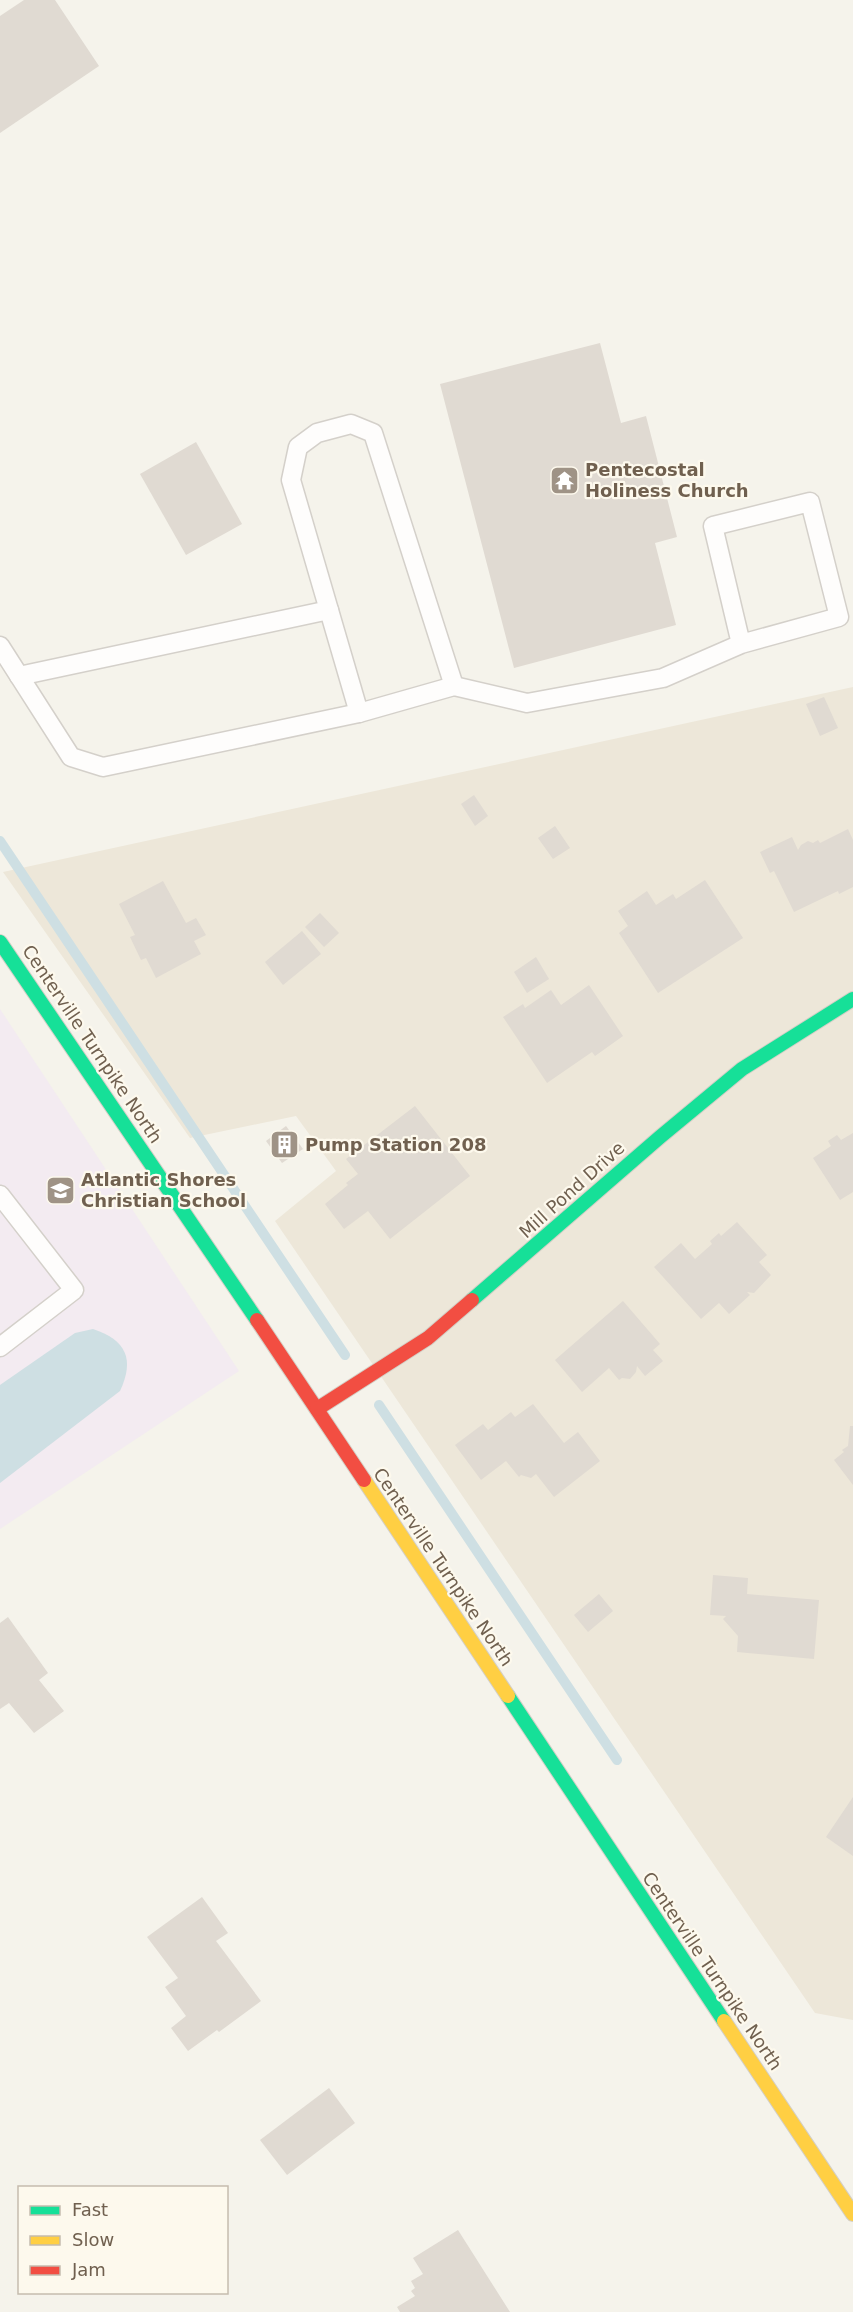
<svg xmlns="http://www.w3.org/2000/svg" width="853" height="2312" font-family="'DejaVu Sans',sans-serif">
	<rect width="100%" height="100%" fill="#f5f3eb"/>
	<path fill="#ede7d9" d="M853,687V2020L815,2013L275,1221L336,1171L296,1116L190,1138L3,872Z"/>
	<path fill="#f3ebf1" d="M0,1009L239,1371L0,1529Z"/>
	<path fill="#cedfe3" d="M93,1329C126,1340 135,1359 120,1391L0,1483V1385L75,1333Z"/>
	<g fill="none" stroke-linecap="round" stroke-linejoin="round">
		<g stroke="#cedfe3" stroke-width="10">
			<path d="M0,841L345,1355"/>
			<path d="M379,1405L617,1760"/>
		</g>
	</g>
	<g fill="#e0dad2">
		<path d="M24,0H55L99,66L0,133V16Z"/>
		<path d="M600,343L621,423L646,416L677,537L655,543L676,625L514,668L440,384Z"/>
		<path d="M196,442L242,524L186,555L140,474Z"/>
		<path d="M824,697L838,728L820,736L806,704Z"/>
		<path d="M474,795L488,816L475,826L461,804Z"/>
		<path d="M555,826L570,848L553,859L538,838Z"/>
		<path d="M848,829L853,840V887L839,894L838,891L794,912L774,871L770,873L760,852L792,837L798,850L801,845L808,841L813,843L818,840L820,843Z"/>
		<path d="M705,880L743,938L658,993L619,933L628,926L618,911L647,891L656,905L673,894L676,899Z"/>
		<path d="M163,881L186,923L196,918L206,935L194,941L201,954L156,978L146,958L141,960L130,937L135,935L119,904Z"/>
		<path d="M320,913L339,933L324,947L305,927Z"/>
		<path d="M302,931L321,954L283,985L265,962Z"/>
		<path d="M536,957L549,979L527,993L514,972Z"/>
		<path d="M589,985L623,1036L595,1056L592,1052L547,1083L503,1017L523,1004L525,1008L551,990L561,1005Z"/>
		<path d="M415,1106L470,1176L390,1239L368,1211L344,1229L325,1204L348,1185L346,1183L358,1174L346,1159Z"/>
		<path d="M286,1126L303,1149L282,1163L266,1141Z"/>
		<path d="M853,1133V1192L840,1200L813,1158L831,1146L828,1141L837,1135L841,1140Z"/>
		<path d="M737,1222L767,1255L759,1262L771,1275L754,1293L747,1292L750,1295L729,1314L719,1303L701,1319L654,1267L681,1243L695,1259L712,1244L710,1241L719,1233L721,1236Z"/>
		<path d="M623,1301L660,1344L653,1350L663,1361L645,1376L637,1366L636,1372L630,1379L622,1378L619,1380L609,1368L582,1392L555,1360Z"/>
		<path d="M533,1404L564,1443L578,1432L600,1461L554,1497L536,1474L531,1478L521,1475L519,1477L506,1461L481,1480L455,1445L483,1424L488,1430L511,1412L515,1417Z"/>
		<path d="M850,1426H853V1485L834,1460L844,1452L842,1450L848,1446Z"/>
		<path d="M713,1575L748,1578L747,1594L819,1600L814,1659L737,1652L738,1636L723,1619L726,1616L710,1615Z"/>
		<path d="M599,1594L613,1611L588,1632L574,1615Z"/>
		<path d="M8,1617L48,1673L39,1680L64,1711L34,1733L9,1703L0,1709V1623Z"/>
		<path d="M853,1797V1856L826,1837Z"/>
		<path d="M202,1897L228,1933L216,1941L261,2001L219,2032L217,2030L188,2051L171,2028L186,2016L165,1987L178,1978L147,1937Z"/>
		<path d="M329,2088L355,2123L287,2175L260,2140Z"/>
		<path d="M458,2230L510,2312H400L397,2307L415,2296L411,2291L415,2288L411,2281L423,2274L413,2258Z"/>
	</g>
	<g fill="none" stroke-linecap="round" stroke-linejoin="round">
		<defs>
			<g id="lane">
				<path d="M0,646L71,757L103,767L359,713L454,686L527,703L663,678L741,644L839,617L810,502L713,526L741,644"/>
				<path d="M19,676L329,610"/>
				<path d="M359,713L291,480L298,447L317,433L351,424L373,433L454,686"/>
				<path d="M0,1195L74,1290L0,1347"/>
			</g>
			<g id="fast">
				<path d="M0,942L257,1320"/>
				<path d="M472,1300L660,1137L742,1069L853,999"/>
				<path d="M508,1696L724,2021"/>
			</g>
			<g id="slow">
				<path d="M364,1480L508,1696"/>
				<path d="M724,2021L853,2214"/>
			</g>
			<g id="jam">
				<path d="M257,1320L364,1480"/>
				<path d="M317,1409L428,1338L472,1300"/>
			</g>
		</defs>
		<use href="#lane" stroke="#d4d0ca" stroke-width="21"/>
		<use href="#fast" stroke="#d3cfc6" stroke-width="16"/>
		<use href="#slow" stroke="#d3cfc6" stroke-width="16"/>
		<use href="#jam" stroke="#d3cfc6" stroke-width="16"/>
		<use href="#lane" stroke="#fefdfc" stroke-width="18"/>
		<use href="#fast" stroke="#16e098" stroke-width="14"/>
		<use href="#slow" stroke="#ffcf43" stroke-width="14"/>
		<use href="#jam" stroke="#f24e42" stroke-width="14"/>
	</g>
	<defs>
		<symbol id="temple-square" viewBox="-11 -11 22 22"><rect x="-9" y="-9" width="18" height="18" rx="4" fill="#9f9386" stroke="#fdf9ed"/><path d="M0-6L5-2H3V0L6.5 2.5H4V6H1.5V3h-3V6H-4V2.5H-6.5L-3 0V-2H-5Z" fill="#fff"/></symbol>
		<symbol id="building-square" viewBox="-11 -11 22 22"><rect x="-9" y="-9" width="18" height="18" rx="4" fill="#9f9386" stroke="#fdf9ed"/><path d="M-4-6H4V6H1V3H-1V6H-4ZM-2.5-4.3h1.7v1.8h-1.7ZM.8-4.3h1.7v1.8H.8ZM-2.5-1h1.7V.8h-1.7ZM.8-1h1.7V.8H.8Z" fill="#fff"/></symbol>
		<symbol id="school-square" viewBox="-11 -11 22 22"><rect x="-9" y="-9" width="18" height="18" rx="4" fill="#9f9386" stroke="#fdf9ed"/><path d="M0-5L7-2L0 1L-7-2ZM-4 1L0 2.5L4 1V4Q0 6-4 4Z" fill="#fff"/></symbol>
	</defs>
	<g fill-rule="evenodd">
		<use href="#temple-square" x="548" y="464" width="33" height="33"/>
		<use href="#building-square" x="268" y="1128" width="33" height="33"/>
		<use href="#school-square" x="44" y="1174" width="33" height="33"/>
	</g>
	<g text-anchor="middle" stroke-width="4.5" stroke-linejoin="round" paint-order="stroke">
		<g font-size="18" font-weight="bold" fill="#70604f" stroke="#fdf9ed" text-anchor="start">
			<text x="585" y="476">Pentecostal<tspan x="585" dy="21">Holiness Church</tspan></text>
			<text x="305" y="1151">Pump Station 208</text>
			<text x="81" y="1186">Atlantic Shores<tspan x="81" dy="21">Christian School</tspan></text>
		</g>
		<g font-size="18" fill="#70604f" stroke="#fdf9ed">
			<text transform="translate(92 1044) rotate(56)" y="6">Centerville Turnpike North</text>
			<text transform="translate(572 1190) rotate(-42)" y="6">Mill Pond Drive</text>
			<text transform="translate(443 1567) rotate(56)" y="6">Centerville Turnpike North</text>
			<text transform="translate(712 1971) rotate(56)" y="6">Centerville Turnpike North</text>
		</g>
	</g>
	<rect x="18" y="2186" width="210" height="108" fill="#fdf9ed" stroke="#c5bcae" stroke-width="1.5"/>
	<rect x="30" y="2206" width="30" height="9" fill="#16e098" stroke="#c5bcae" stroke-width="1.5"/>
	<text x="72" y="2216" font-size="18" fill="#70604f">Fast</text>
	<rect x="30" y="2236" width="30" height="9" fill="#ffcf43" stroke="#c5bcae" stroke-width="1.5"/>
	<text x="72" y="2246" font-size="18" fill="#70604f">Slow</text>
	<rect x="30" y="2266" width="30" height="9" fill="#f24e42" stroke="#c5bcae" stroke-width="1.5"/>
	<text x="72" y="2276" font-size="18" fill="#70604f">Jam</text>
</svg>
